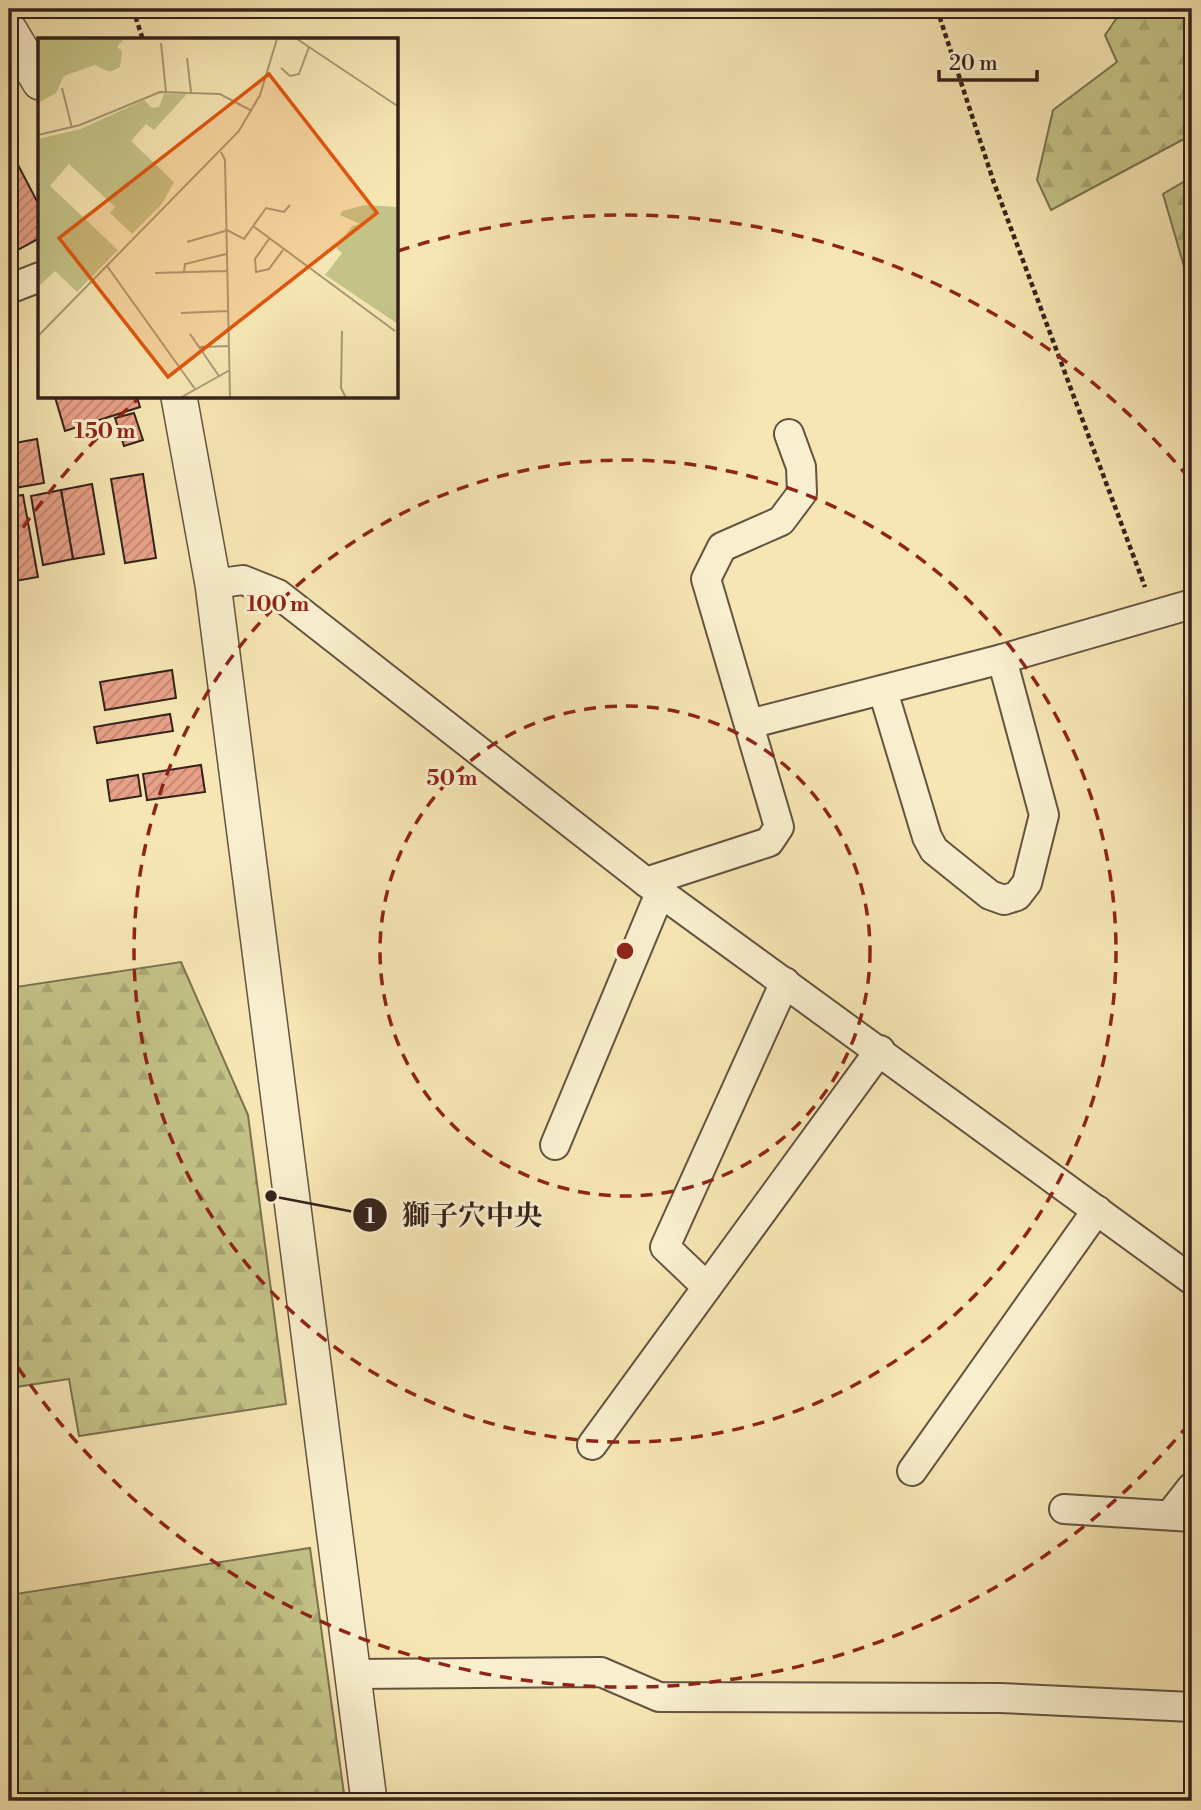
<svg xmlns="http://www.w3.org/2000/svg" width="1201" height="1810" font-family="'Libre Bodoni','Noto Serif JP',serif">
	<defs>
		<pattern id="forest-firs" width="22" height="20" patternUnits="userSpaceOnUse" patternTransform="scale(1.75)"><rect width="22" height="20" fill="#c4c387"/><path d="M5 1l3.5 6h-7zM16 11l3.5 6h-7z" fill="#a9a774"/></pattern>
		<pattern id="building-hatch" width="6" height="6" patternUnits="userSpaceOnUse" patternTransform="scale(1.75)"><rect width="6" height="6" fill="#e8a188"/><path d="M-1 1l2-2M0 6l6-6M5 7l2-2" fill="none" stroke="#bd836e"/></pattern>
	</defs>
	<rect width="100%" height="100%" fill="#f6e6b3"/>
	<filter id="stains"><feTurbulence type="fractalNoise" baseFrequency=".00286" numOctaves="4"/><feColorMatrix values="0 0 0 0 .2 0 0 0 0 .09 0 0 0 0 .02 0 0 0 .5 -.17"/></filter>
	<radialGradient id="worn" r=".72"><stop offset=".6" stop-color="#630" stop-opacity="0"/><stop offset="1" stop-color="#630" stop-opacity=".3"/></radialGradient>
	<g fill="url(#forest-firs)" stroke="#7c7251" stroke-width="2">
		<path d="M1123,9H1192V159L1184,139L1051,210L1037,180L1053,110L1117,62L1105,35Z"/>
		<path d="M1192,177V294L1163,194Z"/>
		<path d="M181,962L248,1115L286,1404L79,1436L69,1379L9,1388V988Z"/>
		<path d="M310,1548L345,1801H9V1595Z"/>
	</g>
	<g fill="url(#building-hatch)" stroke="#34221b" stroke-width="2">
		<path d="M17,163L40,207V238L16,251L9,237V167Z"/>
		<path d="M55,397H137L140,407L65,431Z"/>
		<path d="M134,413L143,440L124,446L115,418Z"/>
		<path d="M37,439L44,483L9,489V444Z"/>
		<path d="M143,474L156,558L125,563L111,479Z"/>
		<path d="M92,484L104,554L73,559L61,490Z"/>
		<path d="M61,490L73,559L43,565L31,496Z"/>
		<path d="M23,495L38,577L9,582V497Z"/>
		<path d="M172,670L176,698L105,710L100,682Z"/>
		<path d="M170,714L173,731L97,743L94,727Z"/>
		<path d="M201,765L205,792L147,800L143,774Z"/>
		<path d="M138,775L141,796L110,801L107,780Z"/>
	</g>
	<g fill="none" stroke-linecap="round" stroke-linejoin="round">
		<defs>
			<g id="minor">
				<path d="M9,289L40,277"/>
				<path d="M213,584L243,580L278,594L646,882L1192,1280"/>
				<path d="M883,691L927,837L934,850L990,895L1004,900L1017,896L1027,883L1044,815L1002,659"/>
				<path d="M749,724L1002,659L1192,604"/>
				<path d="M646,882L769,842L779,827L706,579L722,547L781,521L802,493L801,467L789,434"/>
				<path d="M555,1145L660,893"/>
				<path d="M707,1287L665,1247L785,982"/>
				<path d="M592,1445L880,1050"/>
				<path d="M912,1471L1097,1210"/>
				<path d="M1064,1509L1192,1517"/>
				<path d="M1170,1515L1192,1487"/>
				<path d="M353,1674L601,1672L659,1697L1000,1698L1192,1707"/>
			</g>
			<g id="tertiary">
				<path d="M9,30L40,82"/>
				<path d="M179,397L213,584L369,1801"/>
			</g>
		</defs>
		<use href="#minor" stroke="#645341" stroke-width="32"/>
		<use href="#tertiary" stroke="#645341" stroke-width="38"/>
		<g stroke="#34221b" stroke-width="4.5" stroke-dasharray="5 3.5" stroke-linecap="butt">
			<path d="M133,9L143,40"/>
			<path d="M937,9L994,183L1145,587"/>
		</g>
		<use href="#minor" stroke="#f9efce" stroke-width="28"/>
		<use href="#tertiary" stroke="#f9efce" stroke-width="35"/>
	</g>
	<g fill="none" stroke="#8f2418" stroke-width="3.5" stroke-dasharray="12 9">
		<circle cx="625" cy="951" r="245"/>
		<circle cx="625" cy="951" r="491"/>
		<path d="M1189 1424A736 736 0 0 1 11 1357M11 545A736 736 0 0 1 137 400M398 251A736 736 0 0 1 1189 478"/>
	</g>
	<g transform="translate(38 38)">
		<rect width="360" height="360" fill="#f6e6b3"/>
		<path d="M0,1H86L79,9L84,13L82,29L72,34L57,27L26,38L18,55L0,65ZM126,56H149L116,92L108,86L93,103L136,144L124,166L94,196L72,175L77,169L31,126L12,148L80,212L39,254L17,233L0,249V101L43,91L106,62L114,70L121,69ZM327,167L360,169V286L287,237L304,215L298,210L314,188L322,186L302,177L304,173Z" fill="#c4c387"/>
		<path fill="none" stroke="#a89876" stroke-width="2" d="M259,1L361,69M123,5L128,54M149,20L153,54M243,30L252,38L261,36L271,9M24,50L34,90M0,97L42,87L122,54L182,56L214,73M183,114L187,122L192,360M215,188L357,293M187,191L206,201L228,170L246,174L252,167M231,201L217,221L218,234L231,231L245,212M149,204L187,193M69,228L157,351M146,234L147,226L188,216M117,235L189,233M143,275L190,273M304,293L303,350L308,360M152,296L181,338M0,298L201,93L222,57L239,1M161,309L191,308M142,360L192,332"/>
		<path fill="#df560d" fill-opacity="0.15" stroke="#df560d" stroke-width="3.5" d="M231,36L339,175L130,339L21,200Z"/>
		<rect width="360" height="360" fill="none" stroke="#34221b" stroke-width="3.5"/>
	</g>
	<circle cx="625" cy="951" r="10" fill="#8f2418" stroke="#f9efce" stroke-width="3.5"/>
	<g font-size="21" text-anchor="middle" font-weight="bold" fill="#8f2418" stroke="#f9efce" stroke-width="6" stroke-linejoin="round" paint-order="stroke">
		<text x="105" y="438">150 m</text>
		<text x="278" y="611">100 m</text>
		<text x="452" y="785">50 m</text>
	</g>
	<path fill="none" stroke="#34221b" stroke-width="2.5" d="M271 1196L370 1215"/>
	<g fill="#34221b" stroke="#f9efce" stroke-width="2.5">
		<circle cx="271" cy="1196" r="7"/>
		<circle cx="370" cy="1215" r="18"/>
	</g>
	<g font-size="21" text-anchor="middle" font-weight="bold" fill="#fff">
		<text x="370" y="1223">1</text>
	</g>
	<g font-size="28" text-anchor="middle" font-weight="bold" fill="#34221b" stroke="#f9efce" stroke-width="6" stroke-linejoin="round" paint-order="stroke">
		<text x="472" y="1225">獅子穴中央</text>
	</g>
	<rect width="1201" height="1810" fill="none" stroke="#f6e6b3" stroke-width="35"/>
	<rect x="10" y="10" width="1180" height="1789" fill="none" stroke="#34221b" stroke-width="3.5"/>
	<rect x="18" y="18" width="1166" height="1775" fill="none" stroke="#34221b" stroke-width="2"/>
	<path d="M939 70v10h98v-10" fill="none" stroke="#34221b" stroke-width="3.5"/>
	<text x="949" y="70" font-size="21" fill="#34221b" stroke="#f9efce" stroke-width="5" paint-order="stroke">20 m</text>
	<rect width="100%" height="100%" filter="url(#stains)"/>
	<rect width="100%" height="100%" fill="url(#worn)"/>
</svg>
